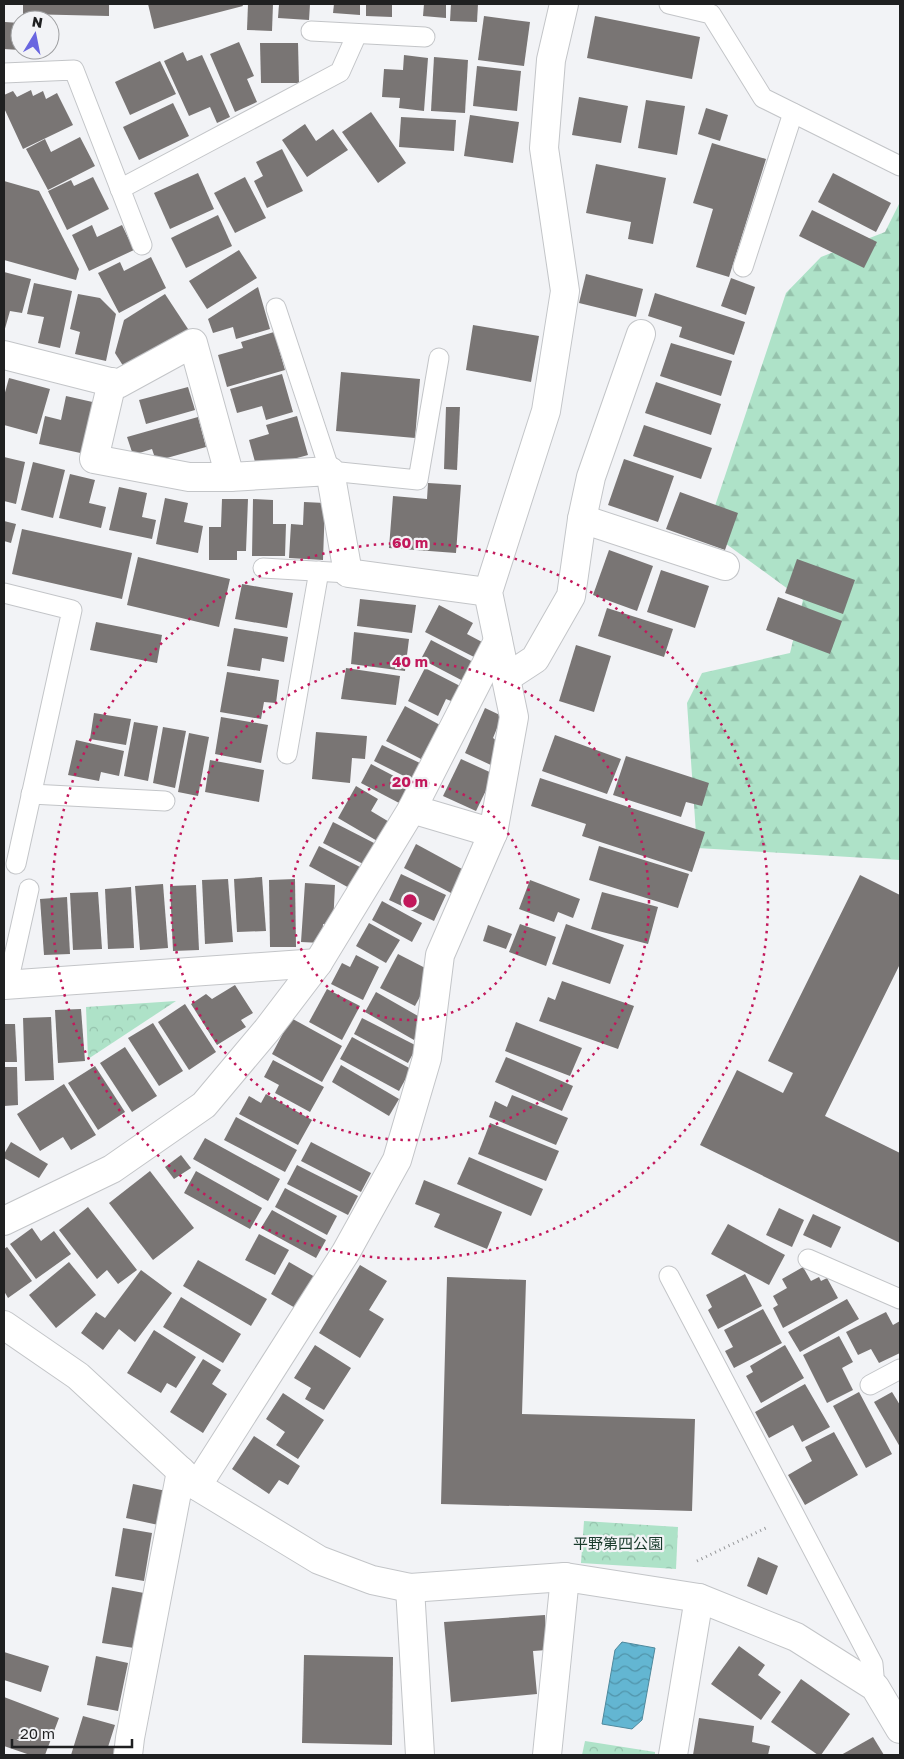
<svg xmlns="http://www.w3.org/2000/svg" width="904" height="1759" font-family="'Golos Text','Noto Sans JP',sans-serif">
	<defs>
		<pattern id="forest-firs" width="22" height="20" patternUnits="userSpaceOnUse" patternTransform="scale(1.25)"><rect width="22" height="20" fill="#aee2c8"/><path d="M5 1l3.5 6h-7zM16 11l3.5 6h-7z" fill="#95c2ac"/></pattern>
		<pattern id="park-crowns" width="20" height="18" patternUnits="userSpaceOnUse" patternTransform="scale(1.25)"><rect width="20" height="18" fill="#aee2c8"/><path d="M2 6a3 3 0 1 1 6 0M12 15a3 3 0 1 1 6 0" fill="none" stroke="#95c2ac"/></pattern>
		<pattern id="water-waves" width="16" height="10" patternUnits="userSpaceOnUse" patternTransform="scale(1.25)"><rect width="16" height="10" fill="#63b6d2"/><path d="M0 5q4-4 8 0t8 0" fill="none" stroke="#5194aa"/></pattern>
	</defs>
	<rect width="100%" height="100%" fill="#f2f3f6"/>
	<path fill="url(#forest-firs)" d="M900,202V860L697,848L687,703L702,673L790,653L803,600L707,530L786,293L821,257L885,232Z"/>
	<g fill="url(#park-crowns)">
		<path d="M176,1001L88,1059L86,1007Z"/>
		<path d="M584,1521L678,1527L676,1569L581,1563Z"/>
		<path d="M585,1741L655,1752V1755H582Z"/>
	</g>
	<path fill="url(#water-waves)" stroke="#4f899d" d="M622,1642L655,1648L642,1720L632,1729L602,1724L615,1650Z"/>
	<g fill="#797574">
		<path d="M23,4H109V16L23,14Z"/>
		<path d="M148,4H242L243,6L154,29Z"/>
		<path d="M248,4H273L272,31L247,30Z"/>
		<path d="M279,4H310L309,20L278,18Z"/>
		<path d="M334,4H360V15L333,13Z"/>
		<path d="M366,4H392V17L366,16Z"/>
		<path d="M424,4H446V18L423,16Z"/>
		<path d="M451,4H478L477,22L450,21Z"/>
		<path d="M484,16L530,22L524,66L478,60Z"/>
		<path d="M595,16L700,37L692,79L587,58Z"/>
		<path d="M5,22L20,23V50L4,49Z"/>
		<path d="M50,24H54L53,51H50Z"/>
		<path d="M239,42L254,76L247,79L257,102L235,112L210,54Z"/>
		<path d="M260,43H298L299,83H261Z"/>
		<path d="M183,52L187,61L202,55L230,117L217,123L210,107L189,116L164,61Z"/>
		<path d="M404,55L428,58L424,111L399,108L400,98L382,97L384,69L403,70Z"/>
		<path d="M434,57L468,60L465,113L431,111Z"/>
		<path d="M160,61L176,94L130,115L115,82Z"/>
		<path d="M477,66L521,71L517,111L473,106Z"/>
		<path d="M31,90L33,96L43,91L46,99L57,93L73,125L23,149L4,108V95L13,91L17,97Z"/>
		<path d="M579,97L628,106L621,143L572,135Z"/>
		<path d="M646,100L685,106L677,155L638,148Z"/>
		<path d="M173,103L189,136L139,160L123,127Z"/>
		<path d="M706,108L728,115L720,141L698,134Z"/>
		<path d="M371,112L406,163L378,183L342,132Z"/>
		<path d="M470,115L519,122L513,163L464,156Z"/>
		<path d="M401,117L456,120L454,151L399,147Z"/>
		<path d="M305,124L316,141L333,129L348,150L307,177L282,140Z"/>
		<path d="M80,137L95,166L48,190L26,149L45,139L51,152Z"/>
		<path d="M712,143L766,159L729,277L696,267L713,209L693,203Z"/>
		<path d="M282,149L303,191L267,208L254,181L263,176L256,162Z"/>
		<path d="M596,164L666,178L653,244L628,239L631,222L586,213Z"/>
		<path d="M198,173L214,209L170,229L154,193Z"/>
		<path d="M833,173L891,203L876,232L818,202Z"/>
		<path d="M93,177L109,209L67,230L48,191L71,180L74,186Z"/>
		<path d="M245,177L266,218L235,233L214,193Z"/>
		<path d="M4,181L39,191L79,269L76,280L4,260Z"/>
		<path d="M812,210L877,242L864,268L799,236Z"/>
		<path d="M218,215L232,246L186,268L171,238Z"/>
		<path d="M92,225L97,237L122,225L134,250L89,271L72,235Z"/>
		<path d="M239,250L257,278L207,309L189,281Z"/>
		<path d="M151,257L166,288L119,313L98,273L120,262L124,271Z"/>
		<path d="M4,272L31,279L22,313L10,311L4,332Z"/>
		<path d="M586,274L643,289L636,317L579,303Z"/>
		<path d="M731,278L755,287L746,315L721,306Z"/>
		<path d="M34,283L72,291L60,348L38,343L44,317L27,314Z"/>
		<path d="M258,287L270,329L236,339L233,327L213,333L208,319Z"/>
		<path d="M655,293L745,322L734,355L679,337L682,327L648,316Z"/>
		<path d="M78,294L100,298L116,314L106,361L75,354L80,332L70,329Z"/>
		<path d="M165,294L190,332L127,372L115,353L124,320Z"/>
		<path d="M473,325L539,336L531,382L466,370Z"/>
		<path d="M274,332L285,370L227,387L218,355L243,348L241,342Z"/>
		<path d="M671,343L732,361L721,396L660,376Z"/>
		<path d="M341,372L420,379L415,438L336,431Z"/>
		<path d="M282,374L293,412L266,420L262,406L237,413L230,389Z"/>
		<path d="M9,378L50,389L37,434L4,425V396Z"/>
		<path d="M656,382L721,404L711,435L645,413Z"/>
		<path d="M188,387L195,410L146,424L139,400Z"/>
		<path d="M66,396L97,403L85,454L39,444L45,416L61,420Z"/>
		<path d="M446,407H460L457,470L444,469Z"/>
		<path d="M297,416L308,455L257,469L249,440L269,434L266,425Z"/>
		<path d="M198,417L206,447L156,461L152,449L133,455L127,437Z"/>
		<path d="M644,425L712,448L701,479L633,456Z"/>
		<path d="M4,457L25,462L16,504L4,501Z"/>
		<path d="M624,459L674,476L658,522L608,505Z"/>
		<path d="M33,462L65,470L53,518L21,510Z"/>
		<path d="M70,474L95,480L89,503L106,507L101,528L59,518Z"/>
		<path d="M428,483L461,485L456,553L389,548L393,496L427,499Z"/>
		<path d="M119,487L147,493L142,517L156,520L152,539L109,530Z"/>
		<path d="M680,492L738,513L725,550L666,529Z"/>
		<path d="M165,498L188,503L184,522L203,526L198,553L156,544Z"/>
		<path d="M222,499H248L246,551H237V560H209V527H221Z"/>
		<path d="M253,499L273,500V524H286L285,556H252Z"/>
		<path d="M304,502L325,503L323,560L289,558L291,524L303,525Z"/>
		<path d="M4,521L16,524L11,543L4,541Z"/>
		<path d="M22,529L132,553L122,599L12,574Z"/>
		<path d="M609,550L653,566L637,611L593,595Z"/>
		<path d="M138,557L230,579L219,627L127,605Z"/>
		<path d="M797,559L855,580L843,614L785,593Z"/>
		<path d="M661,570L709,586L695,628L647,612Z"/>
		<path d="M242,584L293,593L287,628L235,619Z"/>
		<path d="M778,597L842,621L830,654L766,630Z"/>
		<path d="M360,599L416,605L412,633L357,626Z"/>
		<path d="M439,605L473,623L467,634L482,642L474,657L425,632Z"/>
		<path d="M607,608L673,629L664,657L598,636Z"/>
		<path d="M96,622L162,635L157,663L90,650Z"/>
		<path d="M234,628L288,637L284,662L262,658L260,671L227,666Z"/>
		<path d="M354,632L409,639L405,671L351,664Z"/>
		<path d="M431,640L477,664L467,683L421,659Z"/>
		<path d="M576,645L611,656L594,712L559,701Z"/>
		<path d="M346,668L400,676L396,705L341,699Z"/>
		<path d="M425,668L464,688L456,703L446,699L438,716L408,701Z"/>
		<path d="M227,672L279,680L276,703L264,702L261,719L220,712Z"/>
		<path d="M405,706L440,725L421,759L386,741Z"/>
		<path d="M485,708L502,716L493,738L502,745L493,766L465,753Z"/>
		<path d="M94,713L131,719L126,745L90,739Z"/>
		<path d="M221,717L268,725L261,763L215,754Z"/>
		<path d="M134,722L158,726L148,781L124,776Z"/>
		<path d="M163,727L186,731L175,788L153,783Z"/>
		<path d="M316,732L367,736L365,759L352,758L350,783L312,779Z"/>
		<path d="M189,733L209,737L198,796L178,792Z"/>
		<path d="M555,735L621,759L607,794L542,771Z"/>
		<path d="M76,740L124,751L119,776L101,772L99,781L68,775Z"/>
		<path d="M382,745L422,764L414,781L374,761Z"/>
		<path d="M626,756L709,783L702,806L686,802L681,817L613,795Z"/>
		<path d="M461,759L494,774L476,811L443,796Z"/>
		<path d="M210,760L264,770L259,802L205,792Z"/>
		<path d="M371,764L411,785L401,804L361,783Z"/>
		<path d="M540,778L705,832L692,872L582,836L586,824L531,806Z"/>
		<path d="M356,786L378,799L371,811L391,823L379,842L338,818Z"/>
		<path d="M333,822L376,844L365,865L323,843Z"/>
		<path d="M416,844L464,870L451,893L404,868Z"/>
		<path d="M319,846L364,869L353,890L309,866Z"/>
		<path d="M599,846L689,874L678,908L589,880Z"/>
		<path d="M401,874L446,895L434,921L389,900Z"/>
		<path d="M860,875L900,895V964L825,1116L900,1153V1243L700,1145L737,1070L783,1093L793,1073L768,1061Z"/>
		<path d="M262,877L266,931L237,932L234,879Z"/>
		<path d="M228,879L233,942L205,944L202,880Z"/>
		<path d="M295,879L296,947H270L269,880Z"/>
		<path d="M530,880L580,899L573,918L558,912L554,922L519,909Z"/>
		<path d="M305,883L335,885L333,925L323,924L322,943L301,942Z"/>
		<path d="M163,884L168,948L140,950L135,886Z"/>
		<path d="M196,885L199,950L173,951L170,886Z"/>
		<path d="M131,887L134,948L108,949L105,889Z"/>
		<path d="M98,892L102,949L73,950L70,893Z"/>
		<path d="M602,892L658,907L648,944L591,929Z"/>
		<path d="M67,897L70,954L44,955L40,899Z"/>
		<path d="M382,901L422,923L412,942L372,920Z"/>
		<path d="M369,923L400,940L386,963L356,946Z"/>
		<path d="M520,924L556,937L546,966L509,952Z"/>
		<path d="M566,924L624,945L610,984L552,964Z"/>
		<path d="M488,925L512,934L506,949L483,941Z"/>
		<path d="M398,954L433,972L415,1006L380,988Z"/>
		<path d="M356,955L379,967L363,1000L331,984L342,963L350,967Z"/>
		<path d="M562,981L634,1006L618,1049L539,1021L548,997L555,1000Z"/>
		<path d="M235,985L253,1013L241,1020L246,1027L217,1045L191,1004L206,994L212,999Z"/>
		<path d="M327,989L360,1006L342,1040L309,1022Z"/>
		<path d="M376,992L425,1020L414,1040L365,1012Z"/>
		<path d="M185,1004L216,1052L189,1070L158,1022Z"/>
		<path d="M81,1009L85,1061L58,1063L55,1010Z"/>
		<path d="M51,1017L54,1080L25,1081L23,1018Z"/>
		<path d="M291,1018L342,1046L322,1082L272,1054Z"/>
		<path d="M362,1018L417,1046L408,1063L354,1034Z"/>
		<path d="M516,1022L582,1048L570,1076L505,1051Z"/>
		<path d="M153,1023L183,1071L159,1086L128,1038Z"/>
		<path d="M4,1024H15L17,1062H4Z"/>
		<path d="M352,1037L411,1069L399,1091L340,1059Z"/>
		<path d="M125,1047L157,1096L132,1112L100,1063Z"/>
		<path d="M506,1057L573,1086L562,1111L495,1082Z"/>
		<path d="M273,1060L324,1087L310,1112L275,1093L279,1085L264,1077Z"/>
		<path d="M341,1065L399,1099L389,1116L332,1082Z"/>
		<path d="M95,1066L125,1112L98,1130L68,1083Z"/>
		<path d="M4,1067H17L18,1105L4,1106Z"/>
		<path d="M64,1084L96,1135L71,1150L63,1137L40,1151L17,1114Z"/>
		<path d="M266,1094L312,1120L298,1145L239,1114L249,1096L261,1103Z"/>
		<path d="M512,1095L568,1118L556,1145L489,1117L495,1101L507,1107Z"/>
		<path d="M236,1117L297,1150L285,1172L224,1140Z"/>
		<path d="M490,1123L559,1151L546,1181L478,1154Z"/>
		<path d="M205,1138L280,1179L268,1201L193,1159Z"/>
		<path d="M11,1142L48,1164L39,1178L4,1158V1154Z"/>
		<path d="M311,1142L371,1173L361,1192L301,1161Z"/>
		<path d="M181,1155L191,1168L174,1179L165,1167Z"/>
		<path d="M469,1157L543,1189L531,1216L457,1184Z"/>
		<path d="M297,1165L358,1196L348,1215L287,1184Z"/>
		<path d="M150,1171L194,1228L153,1260L109,1203Z"/>
		<path d="M196,1171L262,1208L250,1229L184,1193Z"/>
		<path d="M424,1180L502,1212L487,1249L434,1227L440,1214L415,1204Z"/>
		<path d="M285,1188L337,1216L327,1235L275,1207Z"/>
		<path d="M88,1207L137,1270L118,1284L107,1270L97,1279L59,1230Z"/>
		<path d="M779,1208L804,1220L792,1247L766,1235Z"/>
		<path d="M272,1210L326,1240L316,1258L261,1228Z"/>
		<path d="M813,1214L841,1227L831,1248L803,1235Z"/>
		<path d="M728,1224L785,1255L769,1285L711,1254Z"/>
		<path d="M32,1228L41,1241L54,1231L71,1254L36,1279L10,1244Z"/>
		<path d="M259,1234L289,1250L275,1275L245,1260Z"/>
		<path d="M7,1247L32,1281L8,1298L4,1291V1249Z"/>
		<path d="M198,1260L267,1299L251,1326L183,1286Z"/>
		<path d="M69,1262L96,1295L56,1328L29,1295Z"/>
		<path d="M289,1262L315,1277L297,1309L271,1294Z"/>
		<path d="M360,1265L387,1281L369,1310L384,1319L360,1358L319,1333Z"/>
		<path d="M803,1267L811,1281L819,1277L821,1281L827,1278L838,1298L783,1328L773,1308L778,1305L773,1296L787,1288L782,1279Z"/>
		<path d="M141,1270L172,1293L135,1342L119,1329L103,1350L81,1333L96,1312L105,1318Z"/>
		<path d="M745,1274L762,1306L718,1329L708,1310L712,1307L706,1295Z"/>
		<path d="M447,1277L526,1280L522,1414L695,1419L692,1511L441,1504Z"/>
		<path d="M181,1297L241,1334L223,1363L163,1327Z"/>
		<path d="M847,1299L859,1319L800,1352L788,1332Z"/>
		<path d="M763,1309L782,1343L734,1368L725,1351L733,1347L724,1330Z"/>
		<path d="M886,1312L893,1325L900,1321V1353L879,1363L871,1349L858,1355L846,1332Z"/>
		<path d="M154,1330L196,1357L176,1388L167,1383L161,1393L127,1373Z"/>
		<path d="M839,1336L853,1362L842,1368L853,1390L827,1403L803,1355Z"/>
		<path d="M315,1345L351,1368L324,1410L305,1399L311,1388L294,1378Z"/>
		<path d="M785,1345L804,1378L761,1403L746,1376L753,1372L750,1366Z"/>
		<path d="M203,1359L221,1370L212,1384L227,1394L203,1433L170,1412Z"/>
		<path d="M805,1384L830,1427L802,1442L793,1425L769,1438L755,1412Z"/>
		<path d="M859,1392L892,1454L866,1468L833,1406Z"/>
		<path d="M892,1392L900,1405V1447L874,1402Z"/>
		<path d="M283,1393L324,1420L298,1459L276,1445L285,1432L266,1419Z"/>
		<path d="M834,1432L858,1475L805,1505L788,1475L812,1461L805,1447Z"/>
		<path d="M254,1436L300,1466L288,1485L279,1480L269,1494L232,1469Z"/>
		<path d="M133,1484L171,1492L163,1526L126,1518Z"/>
		<path d="M123,1528L152,1533L144,1581L115,1576Z"/>
		<path d="M758,1557L778,1566L767,1595L747,1586Z"/>
		<path d="M112,1587L144,1593L134,1648L102,1643Z"/>
		<path d="M545,1615L547,1650L533,1651L537,1694L451,1702L444,1622Z"/>
		<path d="M739,1646L765,1665L758,1675L781,1692L761,1720L711,1684Z"/>
		<path d="M4,1652L49,1666L41,1692L4,1680Z"/>
		<path d="M304,1655L393,1657L392,1745L302,1743Z"/>
		<path d="M96,1656L128,1663L118,1711L87,1705Z"/>
		<path d="M801,1679L850,1714L821,1755H818L771,1722Z"/>
		<path d="M4,1697L59,1718L45,1755H30L4,1746Z"/>
		<path d="M83,1716L115,1725L108,1747L122,1750L120,1755H71Z"/>
		<path d="M699,1718L754,1726L752,1742L770,1746L768,1755H693Z"/>
		<path d="M873,1737L884,1755H841Z"/>
	</g>
	<g fill="none" stroke-linecap="round" stroke-linejoin="round">
		<defs>
			<g id="service">
				<path d="M669,4L711,14L763,98L900,166"/>
				<path d="M311,31L425,37"/>
				<path d="M4,73L74,70L142,245"/>
				<path d="M120,189L340,72L357,34"/>
				<path d="M743,267L793,113"/>
				<path d="M276,308L330,471L418,480L439,358"/>
				<path d="M263,568L348,573"/>
				<path d="M4,593L72,610L16,864"/>
				<path d="M287,754L319,571"/>
				<path d="M31,794L165,801"/>
				<path d="M8,983L29,889"/>
				<path d="M808,1259L900,1299"/>
				<path d="M669,1276L873,1664L875,1687"/>
				<path d="M870,1385L900,1369"/>
			</g>
			<g id="minor">
				<path d="M4,355L118,384L193,343L230,477"/>
				<path d="M112,382L94,459L189,477H230L330,471L348,573L488,592"/>
				<path d="M582,519L725,566"/>
				<path d="M506,678L535,659L571,596L582,519L591,477L641,334"/>
				<path d="M412,809L493,833"/>
				<path d="M4,985L318,963"/>
				<path d="M4,1221L112,1169L204,1105L267,1030L318,963L412,809L498,641"/>
				<path d="M4,1325L78,1376L197,1486L319,1560L372,1580L410,1588L565,1577L699,1598L796,1637L875,1687L900,1729"/>
				<path d="M197,1486L346,1252L397,1160L427,1058L440,955L493,833L514,717L488,592L546,411L565,291L544,148L551,60L564,4"/>
				<path d="M410,1588L420,1755"/>
				<path d="M128,1755L130,1738L181,1471"/>
				<path d="M547,1755L565,1577"/>
				<path d="M673,1755L699,1598"/>
			</g>
		</defs>
		<use href="#service" stroke="#c3c5c8" stroke-width="21"/>
		<use href="#minor" stroke="#c3c5c8" stroke-width="30"/>
		<path stroke="#969799" stroke-width="3" stroke-dasharray="1 4" stroke-linecap="butt" d="M697,1561L768,1527"/>
		<use href="#service" stroke="#fff" stroke-width="19"/>
		<use href="#minor" stroke="#fff" stroke-width="28"/>
	</g>
	<g fill="none" stroke="#c2185b" stroke-width="2.5" stroke-dasharray="2.5 5">
		<circle cx="410" cy="901" r="119"/>
		<circle cx="410" cy="901" r="239"/>
		<circle cx="410" cy="901" r="358"/>
	</g>
	<g text-anchor="middle" stroke-width="4.5" stroke-linejoin="round" paint-order="stroke">
		<g font-size="15" fill="#183a2b" stroke="#f2f3f6">
			<text x="618" y="1549">平野第四公園</text>
		</g>
	</g>
	<circle cx="410" cy="901" r="8" fill="#c2185b" stroke="#f2f3f6" stroke-width="2.5"/>
	<g font-size="15" text-anchor="middle" font-weight="bold" fill="#c2185b" stroke="#f2f3f6" stroke-width="4.5" stroke-linejoin="round" paint-order="stroke">
		<text x="410" y="548">60 m</text>
		<text x="410" y="667">40 m</text>
		<text x="410" y="787">20 m</text>
	</g>
	<rect width="904" height="1759" fill="none" stroke="#1f2021" stroke-width="10"/>
	<g transform="translate(35 35) rotate(10)"><circle r="24" fill="#f2f3f6" stroke="#9e9fa1"/>
	<path d="M0-4L9 19L0 12L-9 19Z" fill="#6966e0"/>
	<text y="-8" font-size="14" font-weight="bold" text-anchor="middle" fill="#1f2021">N</text>
	</g>
	<path d="M12 1739v8h120v-8" fill="none" stroke="#1f2021" stroke-width="2.5"/>
	<text x="20" y="1739" font-size="15" fill="#1f2021" stroke="#f2f3f6" stroke-width="4" paint-order="stroke">20 m</text>
</svg>
